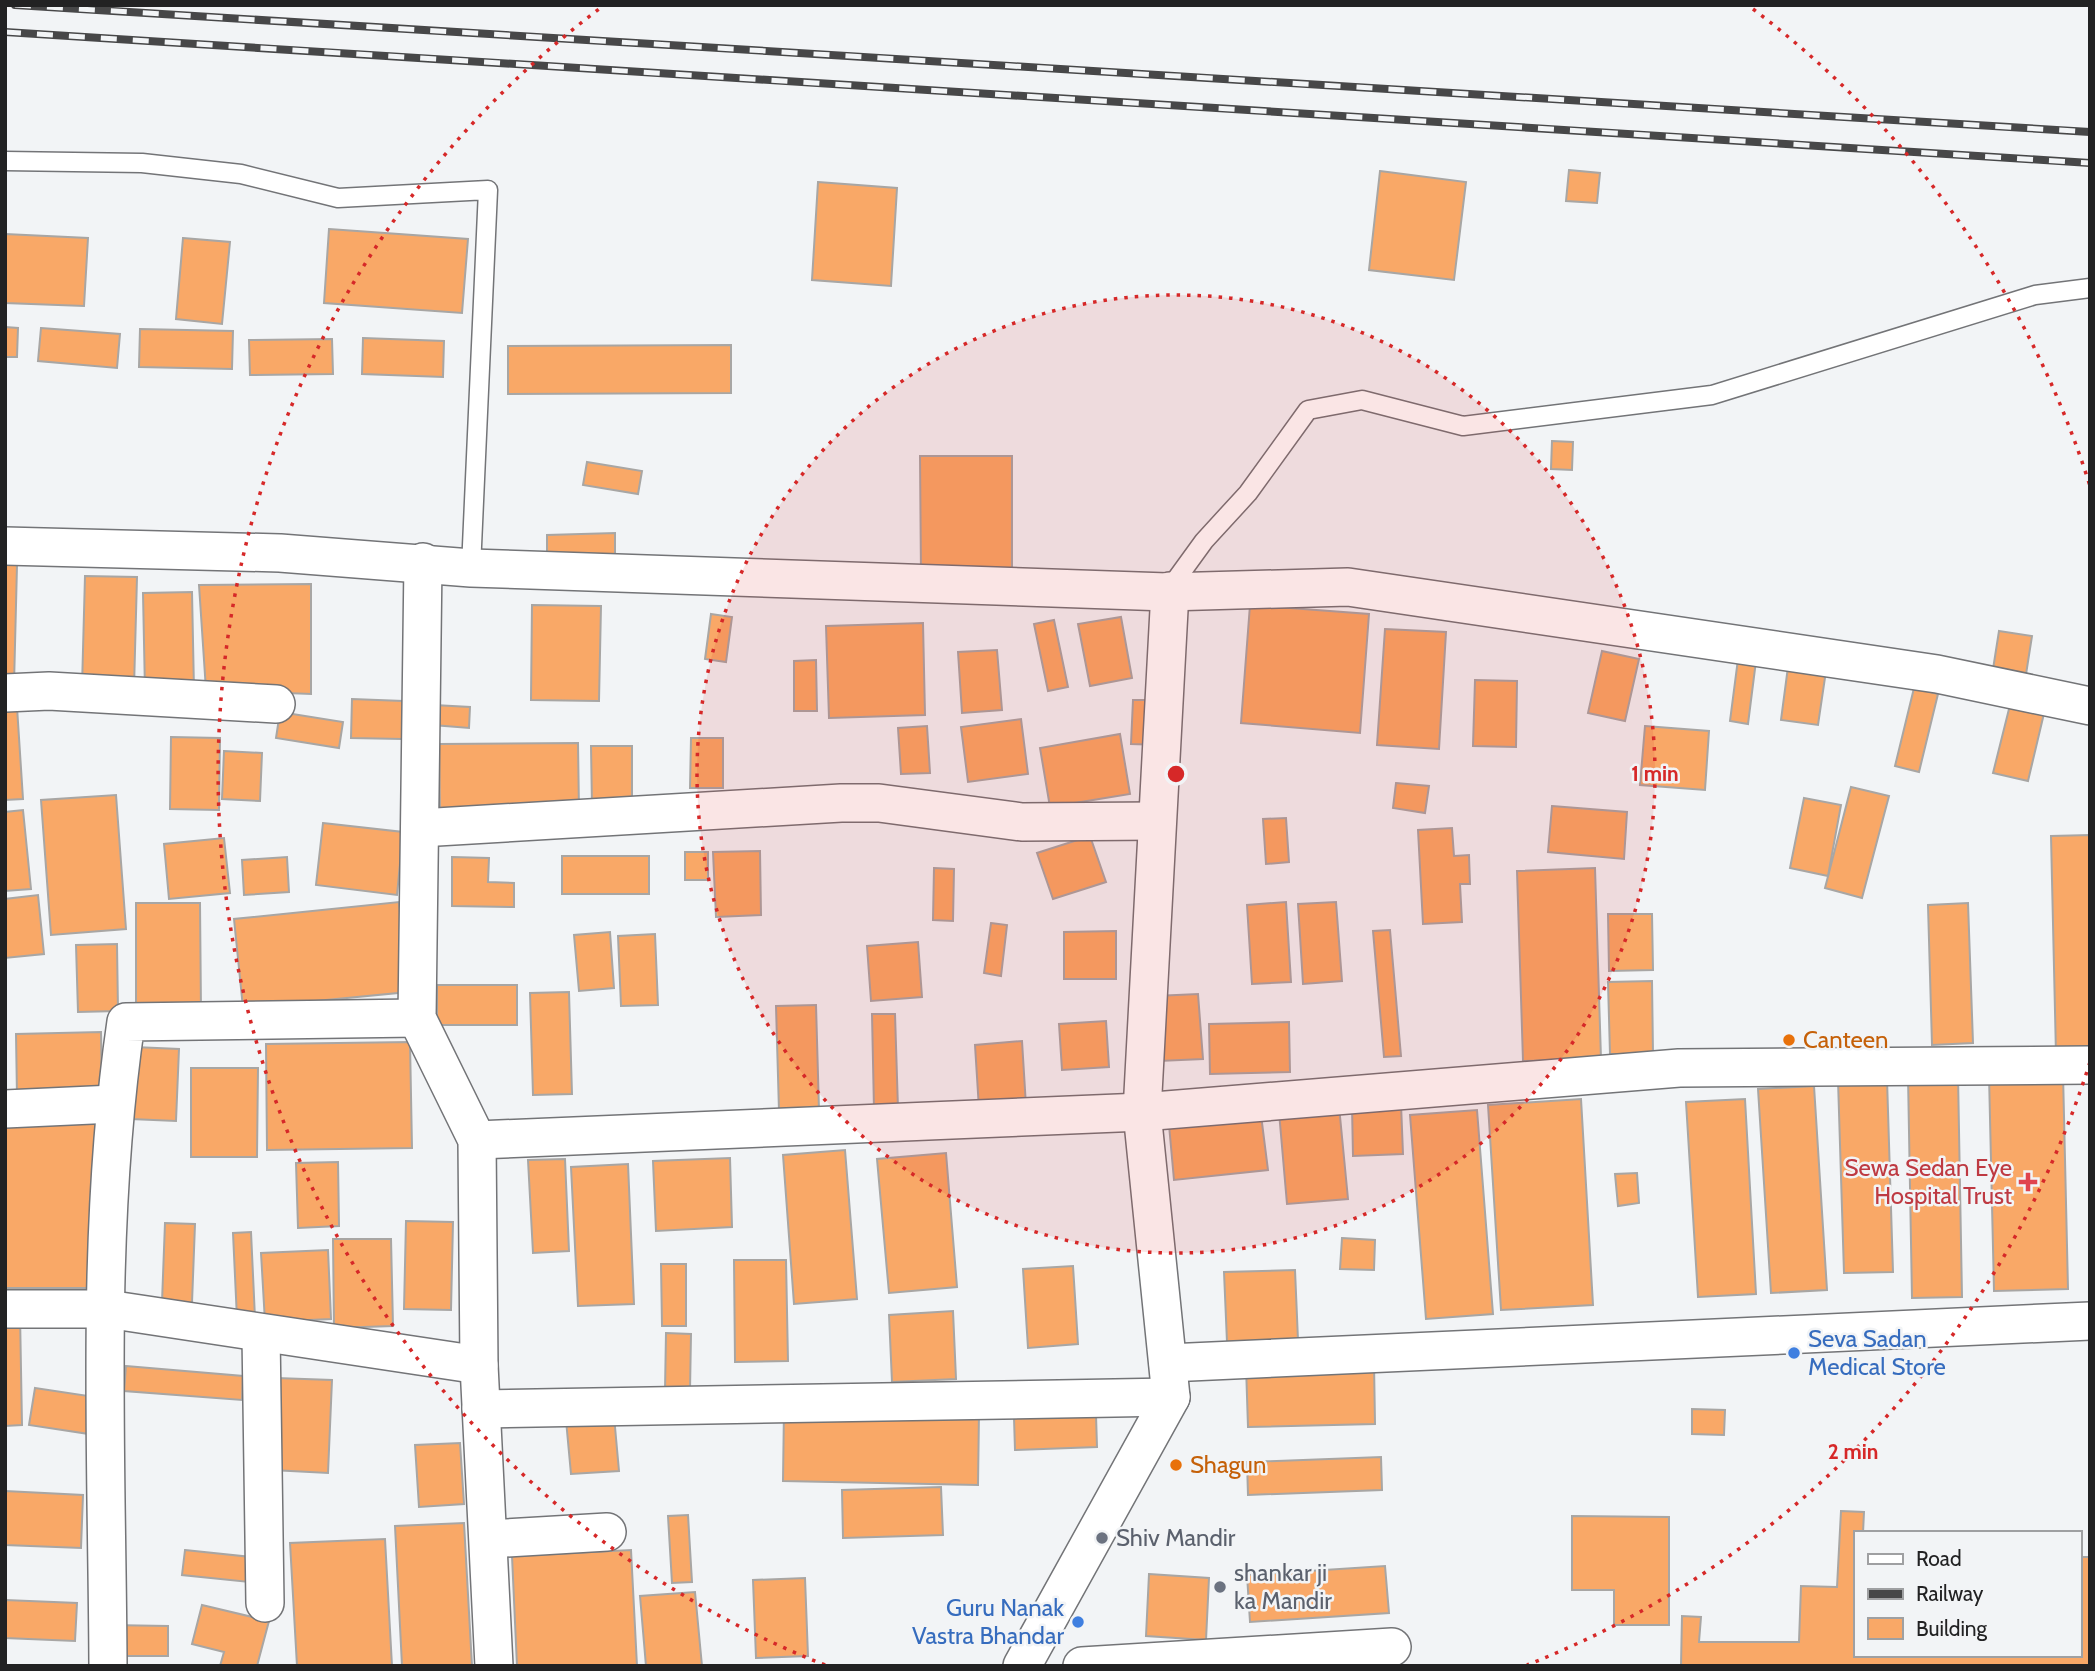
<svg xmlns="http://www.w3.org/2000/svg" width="2095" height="1671" font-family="Cabin,sans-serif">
	<rect width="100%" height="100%" fill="#f2f4f6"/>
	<g fill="#f9a867" stroke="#a8a6a4" stroke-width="2">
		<path d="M1569,170L1600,173L1597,203L1566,201Z"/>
		<path d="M1380,171L1466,182L1454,280L1369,270Z"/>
		<path d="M818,182L897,188L891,286L812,280Z"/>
		<path d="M329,229L468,239L462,313L324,303Z"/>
		<path d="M5,234L88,238L84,306L5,303Z"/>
		<path d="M183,238L230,242L222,324L176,319Z"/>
		<path d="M5,327L18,328L17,357H5Z"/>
		<path d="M41,328L120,334L117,368L38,361Z"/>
		<path d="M140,329L233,331L232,369L139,367Z"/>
		<path d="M363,338L444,341L443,377L362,374Z"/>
		<path d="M332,339L333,374L250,375L249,340Z"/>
		<path d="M731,345V393L508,394V346Z"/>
		<path d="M1552,441L1573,442L1572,470L1551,469Z"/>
		<path d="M920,456H1012V576H921Z"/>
		<path d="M587,462L642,471L638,494L583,485Z"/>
		<path d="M615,533V555L547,556V535Z"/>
		<path d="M5,565H17L14,685H5Z"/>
		<path d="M85,576L137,577L134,688L82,687Z"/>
		<path d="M311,584V694L206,690L199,585Z"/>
		<path d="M192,592L194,690L145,691L143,593Z"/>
		<path d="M532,605L601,606L599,701L531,700Z"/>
		<path d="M1250,605L1369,614L1360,733L1241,723Z"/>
		<path d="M711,614L732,617L726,662L705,659Z"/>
		<path d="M1121,617L1132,678L1090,686L1078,624Z"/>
		<path d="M1054,620L1068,687L1048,691L1034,624Z"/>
		<path d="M923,623L925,715L829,718L826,626Z"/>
		<path d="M1385,629L1446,632L1439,749L1377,745Z"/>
		<path d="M1999,631L2032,636L2024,687L1991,682Z"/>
		<path d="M997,650L1002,710L962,713L958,652Z"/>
		<path d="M1602,651L1639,659L1625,721L1588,713Z"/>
		<path d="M1738,659L1756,661L1748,724L1730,721Z"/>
		<path d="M1789,659L1827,664L1818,725L1781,720Z"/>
		<path d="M816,660L817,711H794V661Z"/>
		<path d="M1475,680L1517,681L1516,747L1473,746Z"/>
		<path d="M1914,688L1938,694L1919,772L1895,766Z"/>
		<path d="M2012,697L2046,705L2028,781L1993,773Z"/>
		<path d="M352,699L403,701L402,739L351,738Z"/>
		<path d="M1133,700H1161L1160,745L1131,744Z"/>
		<path d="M434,705L470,707L469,728L433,725Z"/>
		<path d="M5,707H17L23,799L5,800Z"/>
		<path d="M280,712L343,722L339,748L276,738Z"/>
		<path d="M1021,719L1028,774L968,782L961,727Z"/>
		<path d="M927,726L930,773L901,774L898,728Z"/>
		<path d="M1645,726L1709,731L1705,790L1640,785Z"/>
		<path d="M1120,734L1130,794L1050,807L1040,748Z"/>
		<path d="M171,737L220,738L219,810L170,809Z"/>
		<path d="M691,738H723V788H690Z"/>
		<path d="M578,743L579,811L440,812L439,744Z"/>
		<path d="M591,746H632V806L592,807Z"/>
		<path d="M224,751L262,753L260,801L222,799Z"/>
		<path d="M1396,783L1429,786L1425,813L1393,808Z"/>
		<path d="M1851,787L1889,796L1862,898L1825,888Z"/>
		<path d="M116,795L126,929L51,935L41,800Z"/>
		<path d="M1804,798L1841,805L1828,876L1790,868Z"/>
		<path d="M1552,806L1627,812L1624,859L1548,852Z"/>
		<path d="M23,810L31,889L5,891V812Z"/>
		<path d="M1286,818L1289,862L1266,864L1263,819Z"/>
		<path d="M323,823L403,832L397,895L316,885Z"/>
		<path d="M1452,828L1454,856L1469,855L1470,884H1460L1462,922L1423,924L1418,830Z"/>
		<path d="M2090,835V1054L2056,1055L2051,836Z"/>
		<path d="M1090,836L1106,882L1053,899L1037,853Z"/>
		<path d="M224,838L230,893L169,899L164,844Z"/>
		<path d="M760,851L761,915L716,917L713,852Z"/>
		<rect x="685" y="852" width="23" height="28"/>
		<rect x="562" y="856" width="87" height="38"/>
		<path d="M287,857L289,892L244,895L242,860Z"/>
		<path d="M452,857L489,858L488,882L514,883V907L452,906Z"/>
		<path d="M934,868L954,869L953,921L933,920Z"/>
		<path d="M1595,868L1601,1059L1523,1061L1517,871Z"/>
		<path d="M38,895L44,954L5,958V899Z"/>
		<path d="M399,902L408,992L243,1008L234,919Z"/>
		<path d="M1286,902L1291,982L1252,984L1247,905Z"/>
		<path d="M1336,902L1342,981L1303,984L1298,904Z"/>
		<path d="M136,903H200L201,1012H136Z"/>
		<path d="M1968,903L1973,1043L1932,1045L1928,905Z"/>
		<path d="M1608,914H1652L1653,970L1609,971Z"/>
		<path d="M991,923L1007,925L1001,976L984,973Z"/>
		<path d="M1390,930L1401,1056L1384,1057L1373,931Z"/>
		<path d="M1116,931V979H1064V932Z"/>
		<path d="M610,932L614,988L579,991L574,935Z"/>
		<path d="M655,934L658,1005L621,1006L618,936Z"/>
		<path d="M918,942L922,997L871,1001L867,946Z"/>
		<path d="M117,944L118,1011L78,1012L76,945Z"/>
		<path d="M1652,981L1653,1054H1610L1608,982Z"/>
		<rect x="437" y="985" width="80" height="40"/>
		<path d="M569,992L572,1094L533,1095L530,993Z"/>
		<path d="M1198,994L1203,1059L1159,1061L1155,996Z"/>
		<path d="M816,1005L819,1110L779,1111L776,1006Z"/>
		<path d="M872,1014H895L898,1109H874Z"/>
		<path d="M1106,1021L1109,1067L1062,1070L1059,1024Z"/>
		<path d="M1289,1022L1290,1072L1210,1074L1209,1024Z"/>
		<path d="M101,1032L102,1095L17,1097L16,1034Z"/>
		<path d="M1022,1041L1026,1106L979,1109L975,1045Z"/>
		<path d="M410,1042L412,1148L267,1150L266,1044Z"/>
		<path d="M134,1047L179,1049L176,1121L131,1119Z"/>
		<path d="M191,1068H258L257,1157H191Z"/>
		<path d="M2063,1073L2068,1289L1994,1291L1989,1075Z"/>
		<path d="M1958,1075L1962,1297L1912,1298L1908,1076Z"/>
		<path d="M1887,1079L1893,1272L1844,1273L1838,1080Z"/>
		<path d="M1814,1086L1827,1290L1771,1293L1758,1089Z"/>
		<path d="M1581,1099L1593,1305L1501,1310L1488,1105Z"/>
		<path d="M1745,1099L1756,1294L1698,1297L1686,1102Z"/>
		<path d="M1401,1104L1403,1154L1353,1156L1352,1106Z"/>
		<path d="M1339,1106L1348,1199L1287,1204L1279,1112Z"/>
		<path d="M1477,1110L1493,1314L1426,1319L1410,1115Z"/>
		<rect x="5" y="1113" width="96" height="175"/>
		<path d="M1261,1115L1268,1170L1174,1180L1169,1125Z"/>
		<path d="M845,1150L857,1299L794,1304L783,1155Z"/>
		<path d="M946,1153L957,1287L889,1293L877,1159Z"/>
		<path d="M730,1158L732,1227L656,1231L653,1161Z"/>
		<path d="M565,1159L569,1251L533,1253L528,1160Z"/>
		<path d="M338,1162L339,1226L298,1228L296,1163Z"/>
		<path d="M628,1164L634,1304L578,1306L571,1167Z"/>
		<path d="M1637,1173L1639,1203L1618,1206L1615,1174Z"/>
		<path d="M406,1221L453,1222L451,1310L404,1309Z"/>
		<path d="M165,1223L195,1224L192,1303L162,1302Z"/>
		<path d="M251,1232L255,1318L237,1319L233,1233Z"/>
		<path d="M1342,1238L1375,1240L1374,1270L1340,1269Z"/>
		<path d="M333,1239H391L393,1326L334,1328Z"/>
		<path d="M328,1250L331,1319L265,1322L261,1253Z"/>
		<path d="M734,1260H786L788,1361L735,1362Z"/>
		<path d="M661,1264H686V1326H662Z"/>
		<path d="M1073,1266L1078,1344L1028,1348L1023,1269Z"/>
		<path d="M1295,1270L1298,1340L1227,1342L1224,1272Z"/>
		<path d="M953,1311L956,1379L892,1382L889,1315Z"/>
		<path d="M5,1314H20L22,1425L5,1426Z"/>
		<path d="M666,1333L691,1334L690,1391H665Z"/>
		<path d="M1374,1363L1375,1424L1248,1427L1246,1366Z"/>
		<path d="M126,1366L243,1376L242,1400L124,1391Z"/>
		<path d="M276,1378L332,1380L328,1473L272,1470Z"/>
		<path d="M35,1388L95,1397L89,1434L29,1425Z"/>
		<path d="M784,1408L979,1412L978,1485L783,1481Z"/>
		<path d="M1692,1409L1725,1410L1724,1435L1692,1434Z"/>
		<path d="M1096,1415L1097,1447L1015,1450L1014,1418Z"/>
		<path d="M614,1416L619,1471L571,1474L566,1420Z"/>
		<path d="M460,1443L464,1504L419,1507L415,1445Z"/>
		<path d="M1381,1457L1382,1490L1248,1495L1247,1462Z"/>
		<path d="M941,1487L943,1535L843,1538L842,1490Z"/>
		<path d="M5,1491L83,1495L81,1548L5,1545Z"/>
		<path d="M1841,1511L1864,1512L1863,1533H1855V1655H2079V1557H2090V1666H1681L1682,1616L1701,1617L1699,1642H1799L1801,1586L1837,1587Z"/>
		<path d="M688,1515L692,1582L672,1583L668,1516Z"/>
		<path d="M1572,1516L1669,1517V1625H1614V1590H1572Z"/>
		<path d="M464,1523L472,1666H402L395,1526Z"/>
		<path d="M385,1539L392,1666H297L290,1543Z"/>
		<path d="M185,1550L251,1557L249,1582L182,1575Z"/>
		<path d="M631,1550L637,1666H517L512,1556Z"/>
		<path d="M1385,1566L1389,1613L1250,1622L1247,1575Z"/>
		<path d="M1149,1574L1209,1578L1206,1640L1146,1636Z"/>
		<path d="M805,1578L808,1656L756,1658L753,1580Z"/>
		<path d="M695,1592L702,1666H646L640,1596Z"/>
		<path d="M5,1600L77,1603L75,1641L5,1638Z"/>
		<path d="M202,1605L269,1621L257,1666H220L224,1652L192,1644Z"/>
		<path d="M109,1625L168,1626V1656H109Z"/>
	</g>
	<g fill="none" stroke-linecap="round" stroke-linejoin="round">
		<defs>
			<g id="lane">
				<path d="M5,161L142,163L241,174L338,198L488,190L471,568"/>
				<path d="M1167,592L1204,541L1248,493L1308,410L1362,400L1463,426L1712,395L2035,295L2090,288"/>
			</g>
			<g id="street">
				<path d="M5,546L280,553L471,568L1167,592L1348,587L1937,674L2090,706"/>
				<path d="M423,562L417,1018L477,1140L479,1365L494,1666"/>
				<path d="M5,693L49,691L276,704"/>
				<path d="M420,828L841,803H879L1022,822L1157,821"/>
				<path d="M5,1109L114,1104"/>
				<path d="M477,1140L1142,1112L1679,1068L2090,1065"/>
				<path d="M5,1309H107L479,1365"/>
				<path d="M261,1334L265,1603"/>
				<path d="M1168,1363L2090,1321"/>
				<path d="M481,1409L1171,1397"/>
				<path d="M489,1539L607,1532"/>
				<path d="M108,1666C107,1452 95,1234 126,1022L417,1018"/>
				<path d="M1022,1666L1171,1397L1142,1112L1170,591"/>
				<path d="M1082,1666L1392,1647"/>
			</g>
		</defs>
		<use href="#lane" stroke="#737477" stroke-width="21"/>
		<use href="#street" stroke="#737477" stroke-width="40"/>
		<use href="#lane" stroke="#fff" stroke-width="18"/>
		<use href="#street" stroke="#fff" stroke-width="37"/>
		<defs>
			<g id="rail">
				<path d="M15,5L2090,132"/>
				<path d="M5,32L2090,163"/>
			</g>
		</defs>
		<use href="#rail" stroke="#474748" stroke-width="8"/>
		<use href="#rail" stroke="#f2f4f6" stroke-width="5" stroke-dasharray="16" stroke-linecap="butt"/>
	</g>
	<circle cx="1176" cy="774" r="479" fill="#d62828" fill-opacity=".12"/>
	<g fill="none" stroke="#d62828" stroke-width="3.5" stroke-dasharray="3.5 7">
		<circle cx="1176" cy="774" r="479"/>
		<path d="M2090 1062A958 958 0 0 1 1527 1665M825 1665A958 958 0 0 1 599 9M1753 9A958 958 0 0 1 2090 486"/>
	</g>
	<g fill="#e8710a" stroke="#f2f4f6" stroke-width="2.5">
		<circle cx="1789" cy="1040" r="7"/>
		<circle cx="1176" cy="1465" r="7"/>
	</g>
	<path fill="#e0444e" stroke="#f2f4f6" stroke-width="2.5" d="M2024.5 1171.5h7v7h7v7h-7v7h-7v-7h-7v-7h7z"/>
	<g fill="#3f7fe0" stroke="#f2f4f6" stroke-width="2.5">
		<circle cx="1794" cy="1353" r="7"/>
		<circle cx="1078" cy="1622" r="7"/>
	</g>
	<g fill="#6b7280" stroke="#f2f4f6" stroke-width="2.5">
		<circle cx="1102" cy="1538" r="7"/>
		<circle cx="1220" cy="1587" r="7"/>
	</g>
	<g text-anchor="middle" stroke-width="5" stroke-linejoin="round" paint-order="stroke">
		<g font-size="24" fill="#c56008" stroke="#f2f4f6" text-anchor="start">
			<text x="1803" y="1048">Canteen</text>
			<text x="1190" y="1473">Shagun</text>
		</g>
		<g font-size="24" fill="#be3a42" stroke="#f2f4f6" text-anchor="end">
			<text x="2012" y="1176">Sewa Sedan Eye<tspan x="2012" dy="28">Hospital Trust</tspan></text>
		</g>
		<g font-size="24" fill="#366cbe" stroke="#f2f4f6" text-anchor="start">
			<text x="1808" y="1347">Seva Sadan<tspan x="1808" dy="28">Medical Store</tspan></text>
			<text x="1064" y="1616" text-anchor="end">Guru Nanak<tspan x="1064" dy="28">Vastra Bhandar</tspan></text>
		</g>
		<g font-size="24" fill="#5b616d" stroke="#f2f4f6" text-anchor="start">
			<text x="1116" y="1546">Shiv Mandir</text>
			<text x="1234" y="1581">shankar ji<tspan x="1234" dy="28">ka Mandir</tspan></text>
		</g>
	</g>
	<circle cx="1176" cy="774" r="10" fill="#d62828" stroke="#f2f4f6" stroke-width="3.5"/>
	<g font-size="21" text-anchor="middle" font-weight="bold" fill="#d62828" stroke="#f2f4f6" stroke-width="5" stroke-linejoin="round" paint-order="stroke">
		<text x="1655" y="781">1 min</text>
		<text x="1853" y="1459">2 min</text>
	</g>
	<rect width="2095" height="1671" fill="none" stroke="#222223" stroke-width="14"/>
	<rect x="1854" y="1531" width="228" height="126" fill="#f2f4f6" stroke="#9fa0a2" stroke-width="2"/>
	<rect x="1868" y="1554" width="35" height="10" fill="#ffffff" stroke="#9fa0a2" stroke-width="2"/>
	<text x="1916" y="1566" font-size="21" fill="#222223">Road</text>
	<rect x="1868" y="1589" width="35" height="10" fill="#474748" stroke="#9fa0a2" stroke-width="2"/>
	<text x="1916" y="1601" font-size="21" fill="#222223">Railway</text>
	<rect x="1868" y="1618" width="35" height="21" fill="#f9a867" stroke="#9fa0a2" stroke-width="2"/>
	<text x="1916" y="1636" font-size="21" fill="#222223">Building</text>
</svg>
